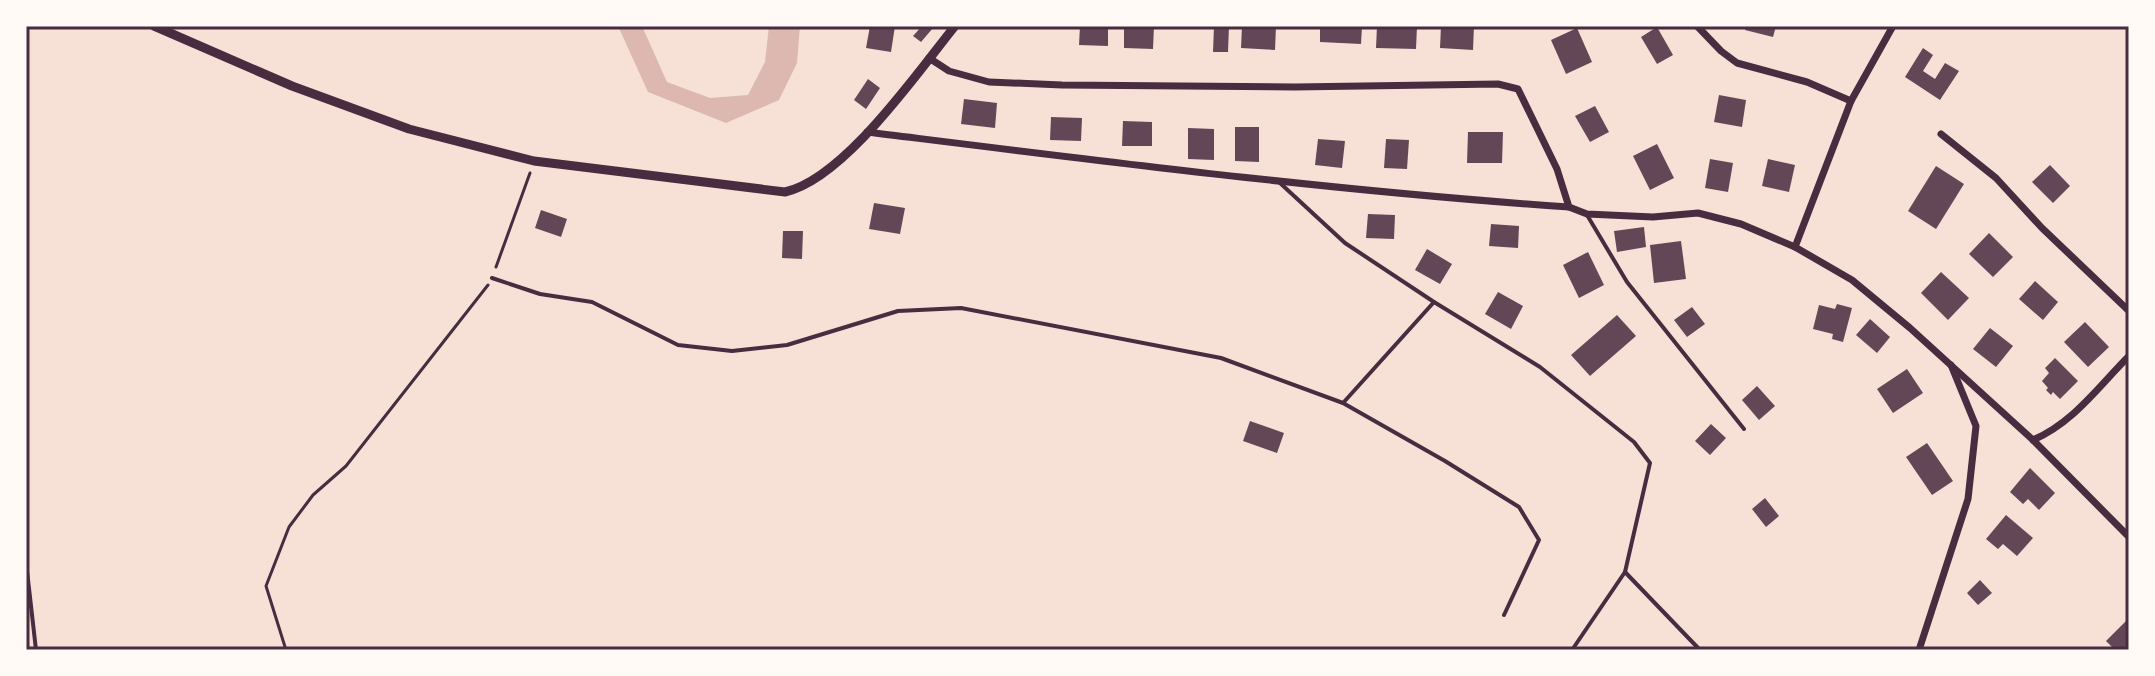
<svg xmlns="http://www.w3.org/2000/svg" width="2155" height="676" font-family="Ubuntu,sans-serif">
	<rect width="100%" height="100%" fill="#f7e1d7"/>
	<path fill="#dcb8b0" d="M618,26H642L667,82L710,98L748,95L765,62L769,26H800L797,63L779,100L726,123L648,92Z"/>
	<g fill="#644757">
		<path d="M870,26H895L891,52L866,48Z"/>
		<path d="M922,26L933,28L921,42L913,36Z"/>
		<path d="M1080,26H1108V46L1079,45Z"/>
		<path d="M1124,26H1154L1153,49L1124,48Z"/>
		<path d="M1214,26H1229L1228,52H1213Z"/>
		<path d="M1242,26H1276L1275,50L1241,48Z"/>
		<path d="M1320,26H1362L1361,44L1320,42Z"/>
		<path d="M1377,26H1417L1416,49L1376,48Z"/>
		<path d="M1441,26H1474L1473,50L1440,48Z"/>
		<path d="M1746,26H1776L1773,37L1745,30Z"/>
		<path d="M1657,27L1673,55L1657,64L1641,37Z"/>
		<path d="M1577,28L1592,62L1566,74L1551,40Z"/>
		<path d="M1923,48L1933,55L1923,71L1935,79L1945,63L1959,71L1940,100L1905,77Z"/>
		<path d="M868,79L880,88L866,109L854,100Z"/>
		<path d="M1719,95L1746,100L1742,127L1714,122Z"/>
		<path d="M964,99L997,103L995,128L961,124Z"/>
		<path d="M1595,106L1609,132L1590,142L1575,116Z"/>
		<path d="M1051,117L1082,118L1081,141L1050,140Z"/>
		<path d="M1123,121L1152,122V146H1122Z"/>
		<path d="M1235,127H1259V162L1235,161Z"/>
		<path d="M1188,128L1214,129V160L1188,159Z"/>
		<path d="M1468,132H1503L1502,163H1467Z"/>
		<path d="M1318,139L1345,141L1342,168L1315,165Z"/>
		<path d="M1386,139L1409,140L1407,169L1384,168Z"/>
		<path d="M1657,144L1674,178L1650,190L1633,156Z"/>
		<path d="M1710,159L1733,163L1728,192L1705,188Z"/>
		<path d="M1768,159L1795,165L1789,192L1762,186Z"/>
		<path d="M2050,165L2070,186L2053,203L2032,182Z"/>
		<path d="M1936,166L1964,184L1936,229L1908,211Z"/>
		<path d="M874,203L905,208L900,234L869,229Z"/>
		<path d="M541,210L567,219L561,237L535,228Z"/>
		<path d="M1368,214L1395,215L1394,239L1366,238Z"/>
		<path d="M1491,224L1519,226L1518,248L1489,246Z"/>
		<path d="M1644,227L1646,247L1617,252L1614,231Z"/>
		<path d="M783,231H803L802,259L782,258Z"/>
		<path d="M1989,233L2013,257L1993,277L1969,254Z"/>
		<path d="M1681,241L1686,279L1654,283L1650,245Z"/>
		<path d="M1427,249L1452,264L1440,284L1415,270Z"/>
		<path d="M1588,252L1604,285L1579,298L1563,265Z"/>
		<path d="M1941,272L1969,298L1948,320L1921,293Z"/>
		<path d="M2035,281L2058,302L2043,320L2019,299Z"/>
		<path d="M1498,292L1523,306L1511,329L1485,314Z"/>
		<path d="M1837,304L1852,308L1843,342L1832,339L1833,334L1813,329L1819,305L1835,309Z"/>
		<path d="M1692,307L1705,324L1687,337L1674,320Z"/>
		<path d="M1617,315L1636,336L1590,376L1571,355Z"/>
		<path d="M1870,319L1890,337L1877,353L1856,335Z"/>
		<path d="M2085,322L2109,347L2088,367L2064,342Z"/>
		<path d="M1990,328L2013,346L1996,367L1973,349Z"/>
		<path d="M2055,358L2078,381L2060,399L2053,392L2051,395L2046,390L2048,388L2042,381L2049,373L2045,368Z"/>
		<path d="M1907,369L1923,393L1893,413L1877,389Z"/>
		<path d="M1757,386L1775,406L1759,420L1742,400Z"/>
		<path d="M1250,421L1284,433L1277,453L1243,441Z"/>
		<path d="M1711,424L1726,438L1710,455L1695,441Z"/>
		<path d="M1927,443L1953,481L1932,495L1906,457Z"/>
		<path d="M2030,468L2055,493L2039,510L2028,499L2023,504L2010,492Z"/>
		<path d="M1765,498L1779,516L1766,527L1752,509Z"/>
		<path d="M2006,515L2033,538L2017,556L2003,544L1998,549L1986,539Z"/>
		<path d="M1980,580L1992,593L1978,605L1967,593Z"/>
		<path d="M2127,620L2129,650H2115L2106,641Z"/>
	</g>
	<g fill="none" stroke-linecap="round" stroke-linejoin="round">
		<g stroke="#4a2c40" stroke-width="3">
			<path d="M496,267L530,173"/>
			<path d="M286,650L266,586L289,527L313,495L346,466L488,285"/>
		</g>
		<g stroke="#4a2c40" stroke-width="4">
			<path d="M1280,183L1345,243L1434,302L1540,367L1634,442L1650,463L1625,572L1572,650"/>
			<path d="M1587,215L1627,282L1744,429"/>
			<path d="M492,278L540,294L592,302L678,345L732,351L787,345L898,311L961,308L1221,358L1343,403L1445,461L1519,507L1539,540L1504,615"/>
			<path d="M1343,403L1434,302"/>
			<path d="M26,562L36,650"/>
			<path d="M1625,572L1700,650"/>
		</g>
		<g stroke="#4a2c40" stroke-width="7">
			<path d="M1697,26L1721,51L1737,63L1807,82L1851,101"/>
			<path d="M929,58L949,71L989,82L1062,85L1295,87L1498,84L1518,89L1557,169L1569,207"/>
			<path d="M867,132C1101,161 1334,191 1569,207L1587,214L1653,217L1698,213L1741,224L1795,247L1852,280L1910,328L2033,440L2129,537"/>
			<path d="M1941,134L1996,178L2042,228L2129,311"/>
			<path d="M1795,247L1851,101L1893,26"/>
			<path d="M2033,440C2074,422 2098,387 2129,356"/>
			<path d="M1919,650L1968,499L1976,426L1951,365"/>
		</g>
		<path stroke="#4a2c40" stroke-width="9" d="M154,26L292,86L409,129L534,161L785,192C844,179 917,73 955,26"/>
	</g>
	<rect width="2155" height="676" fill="none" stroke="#fffaf5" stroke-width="56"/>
	<rect x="28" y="28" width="2099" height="620" fill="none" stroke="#4a2c40" stroke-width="3"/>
</svg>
